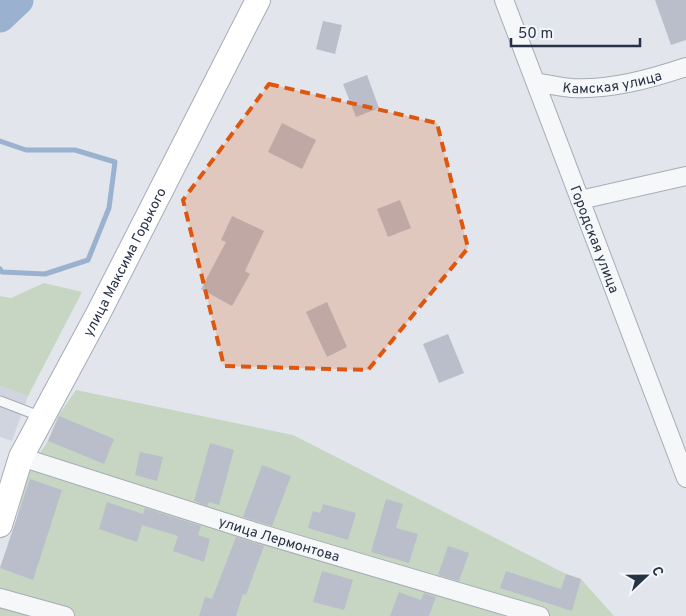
<svg xmlns="http://www.w3.org/2000/svg" width="686" height="616" font-family="Overpass,sans-serif">
	<rect width="100%" height="100%" fill="#e2e5ec"/>
	<path fill="#d0d4de" d="M0,386L28,396L12,441L0,437Z"/>
	<g fill="#c7d6c2">
		<path d="M44,283L82,292L28,396L0,386V296L11,298Z"/>
		<path d="M76,390L293,435L566,574L581,579L614,616H0V568L17,518L28,471L48,441L58,416Z"/>
	</g>
	<g fill="none" stroke-linecap="round" stroke-linejoin="round">
		<path stroke="#9ab2cf" stroke-width="5" d="M0,141L26,150H75L115,162L109,208L88,260L45,274L2,272L0,269"/>
		<path stroke="#9ab2cf" stroke-width="31" d="M0,17L18,0"/>
	</g>
	<g fill="#b9beca">
		<path d="M655,0H686V40L671,45Z"/>
		<path d="M323,21L342,25L335,54L316,49Z"/>
		<path d="M367,75L379,108L356,117L343,84Z"/>
		<path d="M282,123L316,140L302,169L268,152Z"/>
		<path d="M400,200L411,228L388,237L377,209Z"/>
		<path d="M232,216L264,231L245,271L250,274L232,306L201,289L226,242L221,240Z"/>
		<path d="M327,302L347,347L327,357L306,312Z"/>
		<path d="M448,334L464,373L439,383L423,344Z"/>
		<path d="M59,416L114,439L104,464L48,441Z"/>
		<path d="M210,443L234,450L219,505L209,502L207,506L194,501Z"/>
		<path d="M140,452L163,457L157,481L135,475Z"/>
		<path d="M262,465L291,476L272,526L243,517Z"/>
		<path d="M30,479L62,490L33,580L0,568Z"/>
		<path d="M386,499L403,504L396,528L418,534L409,563L371,552Z"/>
		<path d="M107,502L143,514L145,508L201,526L198,535L210,539L204,562L173,551L178,536L142,525L137,542L99,529Z"/>
		<path d="M323,504L356,513L348,540L308,528L313,511L320,513Z"/>
		<path d="M236,537L264,546L246,595L243,594L236,616H199L205,597L212,599Z"/>
		<path d="M448,546L469,553L459,581L438,575Z"/>
		<path d="M322,571L353,580L344,610L313,602Z"/>
		<path d="M506,571L561,589L566,574L581,579L572,611L500,588Z"/>
		<path d="M399,592L421,600L424,593L436,597L429,616H390Z"/>
	</g>
	<g fill="none" stroke-linecap="round" stroke-linejoin="round">
		<defs>
			<path id="lane" d="M0,401L42,417"/>
			<g id="street">
				<path id="s1" d="M504,0L686,478"/>
				<path id="s2" d="M537,83C548,84 560,87 572,88C610,90 650,79 686,67"/>
				<path d="M580,200L686,176"/>
				<path id="s3" d="M21,457L255,532L540,616"/>
				<path d="M0,598L65,616"/>
			</g>
			<g id="secondary">
				<path id="s4" d="M0,525L21,457L98,314L258,0"/>
			</g>
		</defs>
		<use href="#lane" stroke="#a6acb7" stroke-width="11"/>
		<use href="#street" stroke="#a6acb7" stroke-width="20"/>
		<use href="#secondary" stroke="#a6acb7" stroke-width="26"/>
		<use href="#lane" stroke="#f5f7f9" stroke-width="9"/>
		<use href="#street" stroke="#f5f7f9" stroke-width="18"/>
		<use href="#secondary" stroke="#fff" stroke-width="24"/>
	</g>
	<path fill="#de570f" fill-opacity="0.2" stroke="#de570f" stroke-width="4" stroke-dasharray="10 6" stroke-linejoin="round" d="M269,84L437,123L468,248L368,370L224,366L183,200Z"/>
	<g text-anchor="middle" stroke-width="4.5" stroke-linejoin="round" paint-order="stroke">
		<g font-size="14" fill="#283246" stroke="#f2f5f9">
			<text dy="5" stroke="none"><textPath href="#s2" startOffset="76">Камская улица</textPath></text>
			<text dy="5" stroke="none"><textPath href="#s1" startOffset="256">Городская улица</textPath></text>
			<text dy="5" stroke="none"><textPath href="#s4" startOffset="292">улица Максима Горького</textPath></text>
			<text dy="5" stroke="none"><textPath href="#s3" startOffset="271">улица Лермонтова</textPath></text>
		</g>
	</g>
	<g transform="translate(646 576) rotate(68)" stroke="#f2f5f9" stroke-width="4" paint-order="stroke">
	<path d="M0-4L9 19L0 12L-9 19Z" fill="#283246"/>
	<text y="-8" font-size="14" font-weight="bold" text-anchor="middle" fill="#283246">С</text>
	</g>
	<path d="M511 38v8h129v-8" fill="none" stroke="#283246" stroke-width="2.5"/>
	<text x="518" y="38" font-size="15" fill="#283246" stroke="#f2f5f9" stroke-width="4" paint-order="stroke">50 m</text>
</svg>
